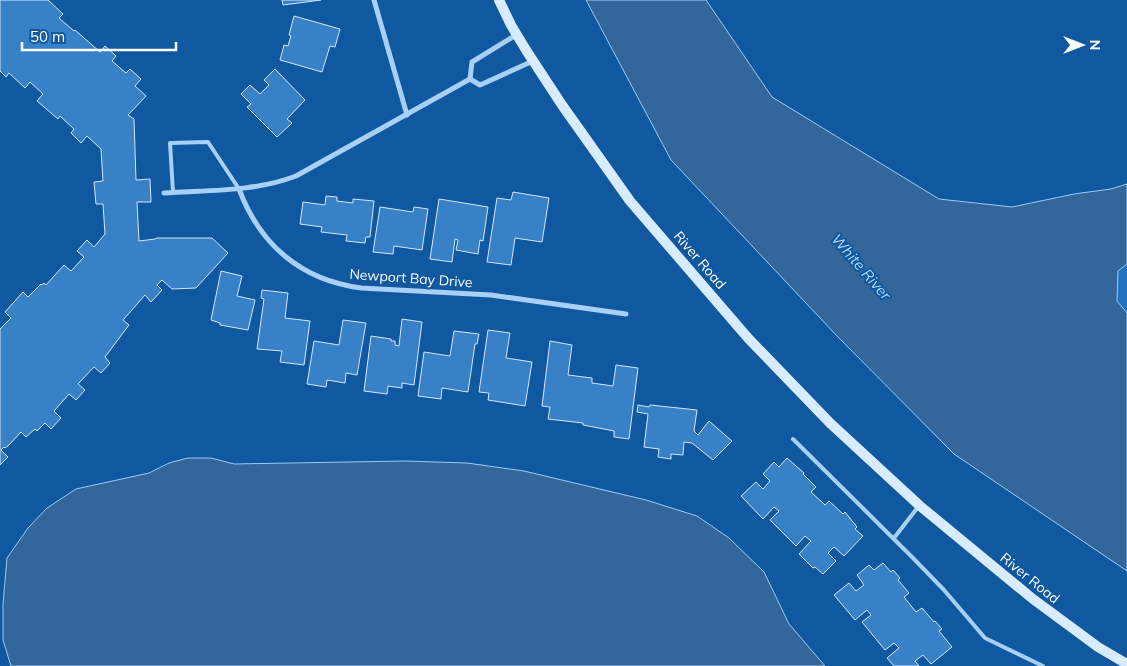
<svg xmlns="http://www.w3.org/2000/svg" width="1127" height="666" font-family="Mulish,sans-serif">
	<rect width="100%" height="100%" fill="#1058a0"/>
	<path fill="#2372be" d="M1127,264V313L1117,301L1118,270Z"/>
	<g fill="#33669a" stroke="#9accf8">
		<path d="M586,0H706L772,97L939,199L1012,207L1074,194L1111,189L1127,184V264L1118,271L1117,301L1127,313V571L954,454L838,337L671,160Z"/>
		<path d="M188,458H211L234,464L405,461L467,463L524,471L646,500L697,516L729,538L764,572L789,624L825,666H11L3,640V604L7,558L28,528L47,508L76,489L149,473L169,463Z"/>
	</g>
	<g fill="#3981c7" stroke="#d1e8fe">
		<path d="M0,0H48L63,14L59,18L74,31L75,30L100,52L105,46L116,56L112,61L126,73L130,69L141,79L135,86L146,96L128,115L134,119L136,180L150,179L151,202H137L139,241L155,239L157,238H212L228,253L196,288L172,289L162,280L157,285L162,290L151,302L145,295L123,320L129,325L105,357L110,363L101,373L94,367L78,384L85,390L76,400L69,394L54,411L61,418L51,429L45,423L37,431L35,429L26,437L21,432L9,445L5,448L4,447L1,450L8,457L0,465V329L11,318L5,312L23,292L28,297L41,284L42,285L44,283L46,285L64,265L71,271L84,257L77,251L87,240L94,247L105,234L103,204H96L94,182L103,181L101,149L87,136L81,143L71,133L74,129L60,116L58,119L37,101L43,94L30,82L25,88L9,73L6,77L0,71Z"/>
		<path d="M282,0H321L283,5Z"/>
		<path d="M294,16L340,29L335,47L330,46L322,72L280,60L284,45L288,46L291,36L289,35Z"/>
		<path d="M275,69L305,100L287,119L292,123L277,137L247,107L251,104L241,94L250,85L260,94L269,85L264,80Z"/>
		<path d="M513,192L549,198L542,242L515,238L511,265L487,262L497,198L511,200Z"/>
		<path d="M326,196L337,197V201L353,203V199L374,201L370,237H366L365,243L346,241L347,235L321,232L322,227L300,224L303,202L325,205Z"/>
		<path d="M439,199L488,207L483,241L480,240L478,254L456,250L458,240L455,239L452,262L430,259Z"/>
		<path d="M380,207L413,212L414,207L428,209L422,250L394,246L393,254L373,252Z"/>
		<path d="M221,271L242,276L237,296L255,300L248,330L220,325V323L211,320Z"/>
		<path d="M262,290L288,293L285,318L310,321L304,365L280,362L282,351L257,349L264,299L261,298Z"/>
		<path d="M402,319L422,322L414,385L402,383V388L388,386L387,394L364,391L371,336L391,339V341H395V345L399,346Z"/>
		<path d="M343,320L366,323L357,375L346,373L345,383L327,380L326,387L307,384L314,341L339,345Z"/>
		<path d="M488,330L510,333L506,358L532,362L525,406L488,400L489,393L479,392Z"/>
		<path d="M454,331L479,334L477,344H475L468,392L442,388L441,399L418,396L424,352L450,356Z"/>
		<path d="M550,341L572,345L568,375L592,378V383L613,386L616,365L638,368L629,439L614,437V431L583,425V423L548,419L550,407L542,406Z"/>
		<path d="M638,405L649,407L650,405L697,410L694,431L698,435L709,421L732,441L713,460L692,443L684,442L683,455L671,454V459L658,457L659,449L644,447L648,414L637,412Z"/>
		<path d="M787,458L804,473L803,474L816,487L811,492L825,505L829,501L843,514L845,512L857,527L855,529L863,536L844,556L834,547L828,553L836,561L823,574L815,567L813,568L799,554L811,541L805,536L796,546L770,520L779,511L774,507L763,519L741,496L756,482L763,489L770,481L763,474L774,462L779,467Z"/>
		<path d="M883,563L891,572L893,570L900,578L898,580L909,593L904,597L916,612L922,608L934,622L935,621L942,629L939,631L952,647L931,664L923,655L915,661L919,666H894L887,658L899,648L894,643L885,650L862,622L871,615L867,610L855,620L834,595L849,583L856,591L864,585L857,575L869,565L874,570Z"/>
	</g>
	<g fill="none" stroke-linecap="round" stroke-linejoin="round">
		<g stroke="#a8d0f5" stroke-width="4">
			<path d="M173,192L170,143L208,142L239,189"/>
			<path d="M793,439L913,558L944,590L985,638L1043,666"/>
			<path d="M894,538L918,507"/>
		</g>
		<g stroke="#a8d0f5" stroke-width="5">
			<path d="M374,0L407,115"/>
			<path d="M470,79L480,85L533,61"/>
			<path d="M470,79L472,62L516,35"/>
			<path d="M239,189C260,245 301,280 361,288L491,295L626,314"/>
			<path d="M164,193C208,190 254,192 296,176L470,79"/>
		</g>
		<path stroke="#d9ebfe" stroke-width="10" d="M499,0L511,25L526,50L562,105L630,201L748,338L830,423L920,506L1033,599L1098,647L1127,664"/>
	</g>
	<g text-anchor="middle" stroke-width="4" stroke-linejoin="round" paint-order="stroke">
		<g font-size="14" fill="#fff" stroke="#1058a0">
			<text transform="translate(700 260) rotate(49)" y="5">River Road</text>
			<text transform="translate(411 278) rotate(4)" y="5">Newport Bay Drive</text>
			<text transform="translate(1030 578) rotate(39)" y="5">River Road</text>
		</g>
		<g font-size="15" font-style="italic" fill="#b5dafb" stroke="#1058a0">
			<text transform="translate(861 267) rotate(49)" y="5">White River</text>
		</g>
	</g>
	<g transform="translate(1082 45) rotate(90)" stroke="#1058a0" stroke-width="4" paint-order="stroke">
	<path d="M0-4L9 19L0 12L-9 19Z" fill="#ffffff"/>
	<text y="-8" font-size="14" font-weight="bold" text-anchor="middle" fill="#ffffff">N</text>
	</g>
	<path d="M22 42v8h154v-8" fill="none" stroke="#ffffff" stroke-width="2.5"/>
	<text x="30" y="42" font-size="15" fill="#ffffff" stroke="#1058a0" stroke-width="4" paint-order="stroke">50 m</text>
</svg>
